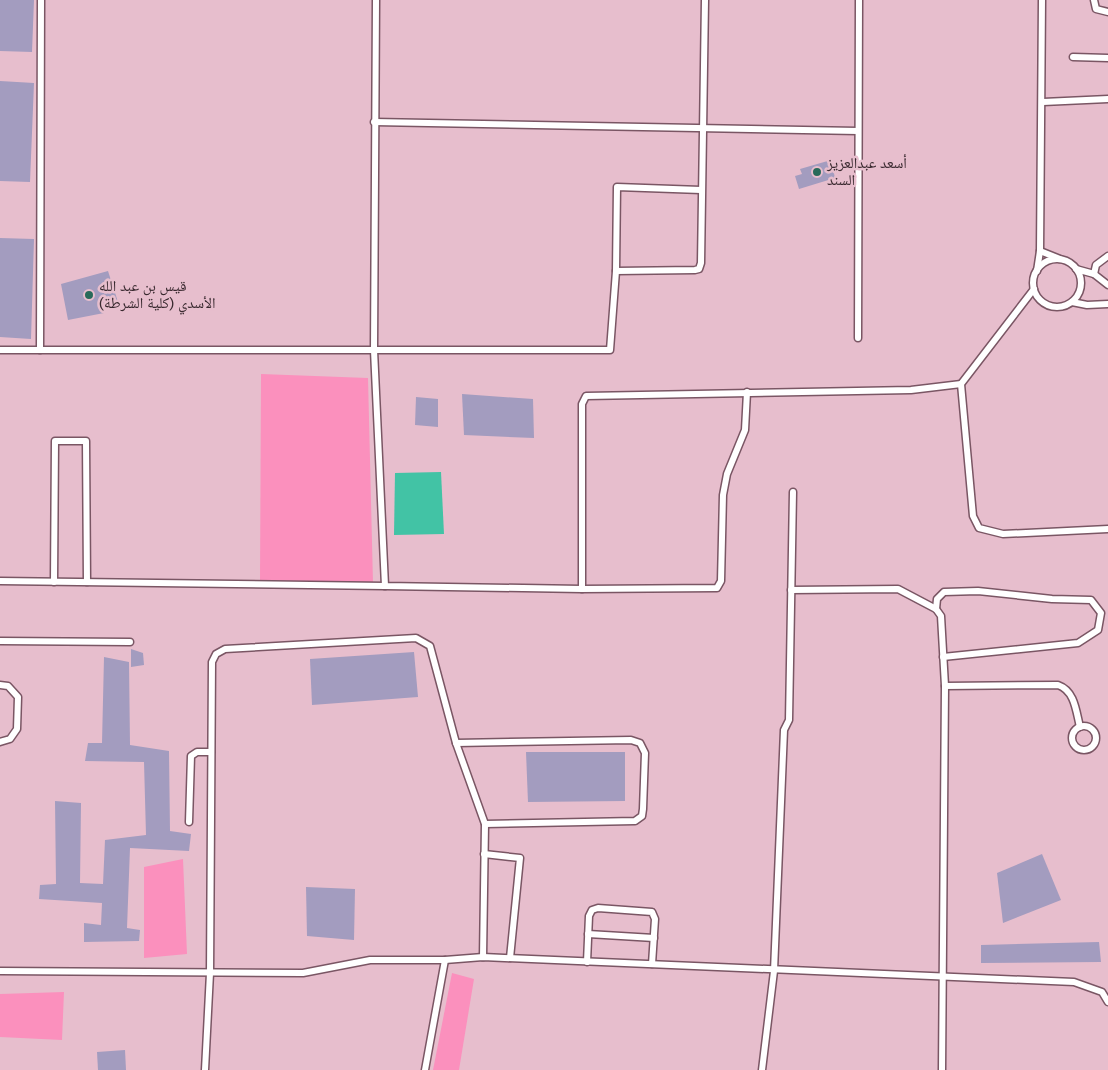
<svg xmlns="http://www.w3.org/2000/svg" width="1108" height="1070" font-family="'Roboto Serif','Noto Naskh Arabic',serif">
	<rect width="100%" height="100%" fill="#e7becd"/>
	<g fill="#fb90bd">
		<path d="M261,374L368,378L373,583L260,585Z"/>
		<path d="M183,859L187,954L144,958V867Z"/>
		<path d="M452,973L474,979L459,1070H433Z"/>
		<path d="M64,992L62,1040L0,1037V994Z"/>
	</g>
	<path fill="#42c3a5" d="M441,472L444,534L394,535L395,473Z"/>
	<g fill="#a39cbf">
		<path d="M0,0H34L32,52L0,51Z"/>
		<path d="M0,81L34,83L30,182L0,181Z"/>
		<path d="M831,160L835,178L799,189L795,176L802,174L800,169Z"/>
		<path d="M0,238L34,239L31,339L0,337Z"/>
		<path d="M108,271L119,305L103,308L104,313L68,320L61,284Z"/>
		<path d="M462,394L533,399L534,438L464,435Z"/>
		<path d="M416,397L438,399V427L415,425Z"/>
		<path d="M131,649L143,653L144,665L131,667Z"/>
		<path d="M414,652L418,697L312,705L310,659Z"/>
		<path d="M104,657L129,662L130,745L169,751L170,831L191,834L189,851L130,848L127,928L140,930L139,941L84,942V923L101,925L102,903L39,899L40,885L56,884L55,801L81,803L80,883L103,884L105,840L146,835L144,762L85,761L88,743H102Z"/>
		<path d="M526,752H625V801L528,802Z"/>
		<path d="M1042,854L1061,900L1003,923L997,873Z"/>
		<path d="M306,887L355,889L354,940L307,936Z"/>
		<path d="M1099,942L1101,962L981,963V945Z"/>
		<path d="M125,1050L126,1070H98L97,1052Z"/>
	</g>
	<g fill="none" stroke-linecap="round" stroke-linejoin="round">
		<defs>
			<g id="service">
				<path d="M376,0L374,350L385,586L582,589L717,588L721,581L723,495L727,474L745,430L747,392"/>
				<path d="M1094,0L1096,9L1108,12"/>
				<path d="M1073,57L1108,58"/>
				<path d="M1043,102L1108,99"/>
				<path d="M374,122L858,131"/>
				<path d="M1040,251L1060,259"/>
				<circle cx="1057" cy="283" r="24"/>
				<path d="M1076,269L1094,274L1108,285"/>
				<path d="M616,271L695,270L699,269L701,263L705,0"/>
				<path d="M1037,271L1040,251L1042,0"/>
				<path d="M1094,274L1096,265L1108,256"/>
				<path d="M1034,289L961,384L973,516L979,528L1003,534L1108,529"/>
				<path d="M1072,302L1087,305L1108,304"/>
				<path d="M858,338L859,0"/>
				<path d="M0,350H610L616,271L617,187L701,190"/>
				<path d="M40,350L41,0"/>
				<path d="M0,581L385,586"/>
				<path d="M54,582L55,441H86L87,582"/>
				<path d="M582,589V404L586,396L911,390L961,384"/>
				<path d="M791,590L898,589L936,609L941,616L945,686L942,1070"/>
				<path d="M936,609L937,599L944,592L978,591L1052,599L1091,600L1101,613L1098,630L1078,643L943,657"/>
				<path d="M0,641L130,642"/>
				<path d="M0,685L8,686L18,697L17,729L10,739L0,742"/>
				<path d="M945,686L1058,685C1075,691 1076,711 1080,727"/>
				<circle cx="1084" cy="738" r="12"/>
				<path d="M456,743L631,740L640,743L645,753L643,809L642,816L635,821L485,824"/>
				<path d="M189,822L191,756L197,752H211"/>
				<path d="M484,854L520,858L510,958"/>
				<path d="M588,934L654,938"/>
				<path d="M587,962L589,916L592,910L598,908L652,912L655,919L652,964"/>
				<path d="M0,971L303,973L370,960H445L483,957L1074,982L1102,992L1108,1002"/>
				<path d="M205,1070L210,973L212,662L216,654L225,649L416,638L430,646L456,743L485,824L483,957"/>
				<path d="M425,1070L445,960"/>
				<path d="M762,1070L774,971L784,730L789,720L793,492"/>
			</g>
		</defs>
		<use href="#service" stroke="#7a5664" stroke-width="9"/>
		<use href="#service" stroke="#fff" stroke-width="6"/>
	</g>
	<g fill="#286a5a" stroke="#e7becd" stroke-width="2">
		<circle cx="817" cy="172" r="5"/>
		<circle cx="89" cy="295" r="5"/>
	</g>
	<g text-anchor="middle" stroke-width="5" stroke-linejoin="round" paint-order="stroke">
		<g font-size="15" fill="#39292f" stroke="#e7becd" text-anchor="start">
			<text x="827" y="168">أسعد عبدالعزيز<tspan x="827" dy="17">السند</tspan></text>
			<text x="99" y="291">قيس بن عبد الله<tspan x="99" dy="17">الأسدي (كلية الشرطة)</tspan></text>
		</g>
	</g>
</svg>
